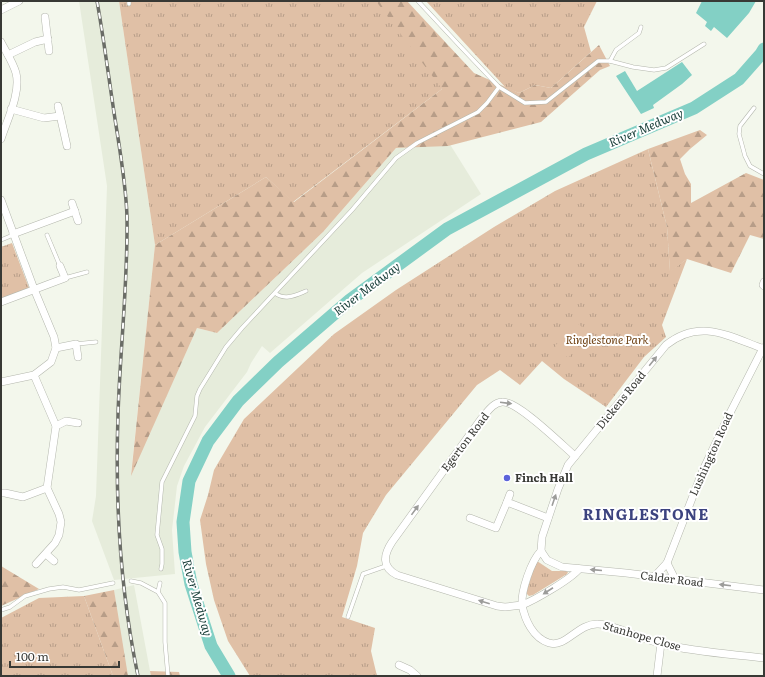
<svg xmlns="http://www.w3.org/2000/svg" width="765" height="677" font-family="Literata,serif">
	<defs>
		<pattern id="grass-tufts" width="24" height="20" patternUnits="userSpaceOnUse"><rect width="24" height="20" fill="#e0c0a6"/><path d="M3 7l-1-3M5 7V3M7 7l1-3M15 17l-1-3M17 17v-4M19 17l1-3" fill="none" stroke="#b79d88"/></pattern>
		<pattern id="forest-firs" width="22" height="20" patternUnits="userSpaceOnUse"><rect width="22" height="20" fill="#e0c0a6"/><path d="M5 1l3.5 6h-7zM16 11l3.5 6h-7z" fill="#b79d88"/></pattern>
	</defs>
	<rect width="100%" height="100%" fill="#f3f7ec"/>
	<g fill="#e6ecdb">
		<path d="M79,1H119L155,245L131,474L197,328L217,333L323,232L396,148L446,138L481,194L362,273L270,353L262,346L251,363L247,372L205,427L184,466L177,486L172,530L175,574L114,580L92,521L96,496L107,186Z"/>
		<path d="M134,585L150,671L151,676H122L114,590Z"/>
	</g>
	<g fill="url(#grass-tufts)">
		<path d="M119,1H407L442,89L293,202L266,177L155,245Z"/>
		<path d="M426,1H597L584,27L591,52L551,88L535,85L519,93L506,88Z"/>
		<path d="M648,149L667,227L670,271L687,259L662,325L666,337L644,357L606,407L564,379L542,361L520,385L500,370L477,385L386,495L363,533L357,566L342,617L375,628L371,651L377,676H250L228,641L214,600L206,564L200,520L208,495L214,470L244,419L334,334L396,290L494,227L555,191Z"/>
		<path d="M12,243L29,288L1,302V247Z"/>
		<path d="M537,561L552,571H566L568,572L567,574L533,595L529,596L526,593L535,564Z"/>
		<path d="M84,596L113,676H1V618L39,598Z"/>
	</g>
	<g fill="url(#forest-firs)">
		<path d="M376,1H407L474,73L519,93L535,85L551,88L599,45L610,66L600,70L541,122L448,146L396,148L323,232L217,333L197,328L131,476L155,245L266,177L294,202L442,89Z"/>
		<path d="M700,130L707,135L690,149L680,159L685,174L691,184V203L746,173L764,180V239L750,235L731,273L687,259L670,272L667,227L648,149Z"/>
		<path d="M1,566L39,589L1,606Z"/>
		<path d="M114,590L128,676H113L84,596Z"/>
		<path d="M150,671L179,672L180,676H151Z"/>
	</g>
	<path fill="#e0c0a6" d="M576,322L589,333L568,358L555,346Z"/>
	<g fill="#83d0c5">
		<path d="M702,1H756L749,13L727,38L714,27L711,31L705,26L707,22L696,13Z"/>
		<path d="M682,62L692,75L682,84L653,105L654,108L641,114L616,76L625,71L637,91Z"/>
	</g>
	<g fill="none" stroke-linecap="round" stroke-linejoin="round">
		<path stroke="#83d0c5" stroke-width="13" d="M229,676L211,646L191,584L185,552L183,522L189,481L208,441L238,401L278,362L350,300L447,229L586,154L694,108L739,79L761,54L764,49"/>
		<defs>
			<g id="service">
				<path d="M129,1V4"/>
				<path d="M418,1L459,45L499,87L525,103L546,102L598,61H610L633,67L654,70L666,68L704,44"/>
				<path d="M610,61L616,50L639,33L641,27"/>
				<path d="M754,108L740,126L739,134L745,156L750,166L764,174"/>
				<path d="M47,235L60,266"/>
				<path d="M1,240L13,235"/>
				<path d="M65,278L87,272"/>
				<path d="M275,293C285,301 296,295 306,291"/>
				<path d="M76,344L96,342"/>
				<path d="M161,569L162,564V549L157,535L162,482L195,416L197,396L200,389L226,347L242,328L352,210L396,158L417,143L478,112L487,103L499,87"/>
				<path d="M131,581L141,583L158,592"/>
				<path d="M160,583L158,592L165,603V642L168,676"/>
				<path d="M1,610L10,607L25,596L49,589L63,587L79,590L113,583"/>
				<path d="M348,617L363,574L386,566"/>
			</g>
			<g id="minor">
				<path d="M1,10L19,1"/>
				<path d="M45,17L49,51"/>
				<path d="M1,42C6,52 13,62 16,73C21,93 7,120 1,139"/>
				<path d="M8,55L35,42L48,39"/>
				<path d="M58,106L67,146"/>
				<path d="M11,109L44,118L60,116"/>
				<path d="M1,200L34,289L54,337L56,348L51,362L34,375L1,382"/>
				<path d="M72,203L78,221"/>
				<path d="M13,234L75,211"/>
				<path d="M764,282L763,285L764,286"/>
				<path d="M1,302L65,278L60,266"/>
				<path d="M56,348L76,344L78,357"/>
				<path d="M764,349C728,336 700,318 666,345L568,465L558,489L542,537L541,551L547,560L562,567L626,573L764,590"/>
				<path d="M34,375L56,426L47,488L59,514L61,522L59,535L55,543L36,564"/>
				<path d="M56,426L66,421L78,423"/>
				<path d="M575,456C562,445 517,400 502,402C492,403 487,413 481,419L392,542C384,554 381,567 397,575L497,606L505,607L522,605C525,620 533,638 549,643C566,648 578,623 598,624C605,624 612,627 619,629C633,634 647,640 662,644C695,652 730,654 764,658"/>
				<path d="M1,493H5L23,497L47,488"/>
				<path d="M510,494L507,502L548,518"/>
				<path d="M470,518L496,528L507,502"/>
				<path d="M541,551C531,561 521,591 522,605C535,600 571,579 579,569"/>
				<path d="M46,554L54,561"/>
				<path d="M667,563L675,579"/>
				<path d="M654,577L667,563L703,470L731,411L763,348"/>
				<path d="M399,665L410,670L417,676"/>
				<path d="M657,676L661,643"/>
			</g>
		</defs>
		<use href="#service" stroke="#b4b7ad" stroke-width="4.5"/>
		<use href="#minor" stroke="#b4b7ad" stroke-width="8"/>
		<use href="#service" stroke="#fff" stroke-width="3.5"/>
		<use href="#minor" stroke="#fff" stroke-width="7"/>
		<defs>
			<path id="rail" d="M97,1C104,40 109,80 115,119C120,151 126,184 127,217C128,283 120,349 118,415C115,503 120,590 138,676"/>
		</defs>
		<use href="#rail" stroke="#6a6c66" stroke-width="3.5"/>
		<use href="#rail" stroke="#fff" stroke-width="2" stroke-dasharray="6" stroke-linecap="butt"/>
	</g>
	<defs><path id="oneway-solid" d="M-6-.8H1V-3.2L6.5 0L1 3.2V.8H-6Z"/></defs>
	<g fill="#9c9c9a">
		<use href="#oneway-solid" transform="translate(653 361) rotate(-51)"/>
		<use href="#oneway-solid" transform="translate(506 403) rotate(7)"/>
		<use href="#oneway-solid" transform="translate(554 500) rotate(-71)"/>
		<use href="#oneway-solid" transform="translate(415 510) rotate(-54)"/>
		<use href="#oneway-solid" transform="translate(596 570) rotate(-175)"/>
		<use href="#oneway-solid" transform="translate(725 585) rotate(-173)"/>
		<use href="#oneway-solid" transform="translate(548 591) rotate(147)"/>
		<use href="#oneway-solid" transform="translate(484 602) rotate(-163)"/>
	</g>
	<circle fill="#5b63da" stroke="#fff" stroke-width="1.5" cx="507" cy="478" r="4"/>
	<g text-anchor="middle" stroke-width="4" stroke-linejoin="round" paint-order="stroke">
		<g font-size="11" font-style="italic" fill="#6d3f10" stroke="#fff">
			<text x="607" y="344">Ringlestone Park</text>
		</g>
		<g font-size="11" fill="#383935" stroke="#fff">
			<text transform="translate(621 400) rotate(-51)" y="4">Dickens Road</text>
			<text transform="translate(465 442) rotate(-53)" y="4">Egerton Road</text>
			<text transform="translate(711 454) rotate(-66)" y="4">Lushington Road</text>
			<text transform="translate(672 579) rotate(7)" y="4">Calder Road</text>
			<text transform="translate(642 636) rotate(16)" y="4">Stanhope Close</text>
		</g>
		<g font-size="11" font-weight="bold" fill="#383935" stroke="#fff" text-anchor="start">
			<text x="515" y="482">Finch Hall</text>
		</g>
		<g font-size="12" font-style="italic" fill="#1b403b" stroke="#fff">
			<text transform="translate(646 128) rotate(-23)" y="4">River Medway</text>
			<text transform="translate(367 289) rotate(-37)" y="4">River Medway</text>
			<text transform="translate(197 598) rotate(74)" y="4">River Medway</text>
		</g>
		<g font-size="15" font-weight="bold" letter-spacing="1" fill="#3c437f" stroke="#fff">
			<text x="646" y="520">RINGLESTONE</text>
		</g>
	</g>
	<rect width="765" height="677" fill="none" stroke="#383935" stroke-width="4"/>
	<path d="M10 661v6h109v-6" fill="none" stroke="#383935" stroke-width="2"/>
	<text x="16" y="661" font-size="12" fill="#383935" stroke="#ffffff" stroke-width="3" paint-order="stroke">100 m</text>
</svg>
